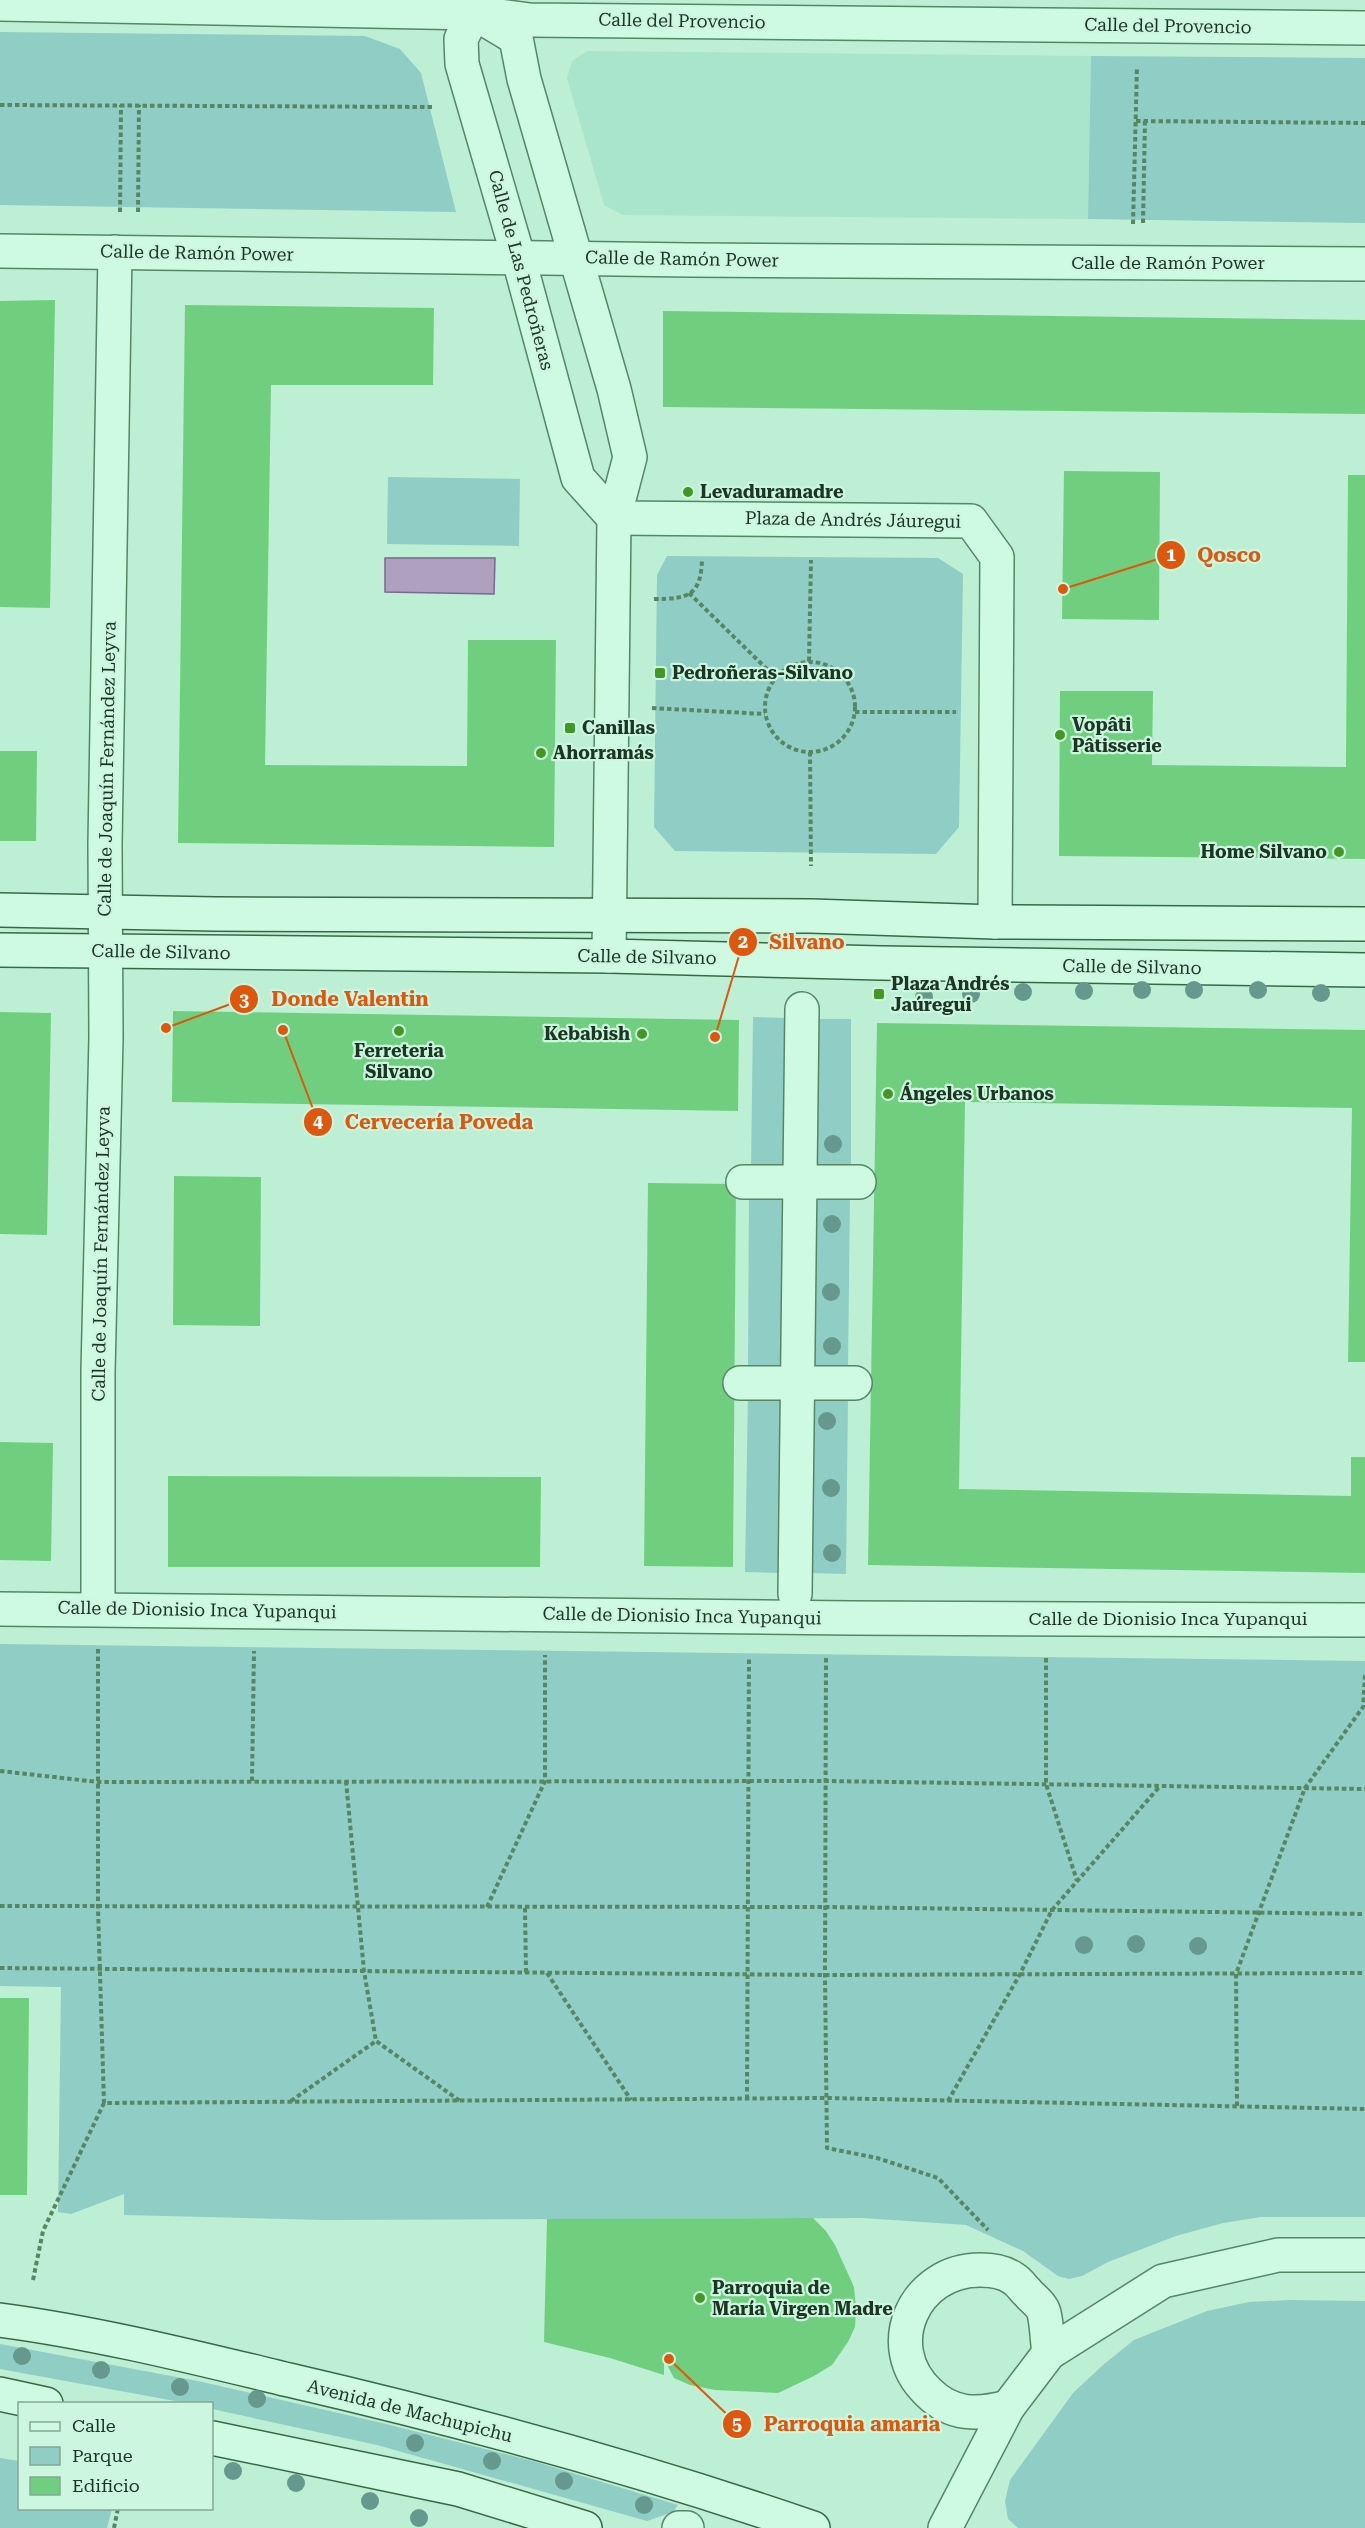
<svg xmlns="http://www.w3.org/2000/svg" width="1365" height="2528" font-family="'Roboto Serif',serif">
	<rect width="100%" height="100%" fill="#bcefd3"/>
	<path fill="#a9e5cc" d="M587,51L1091,56L1088,219L623,215L604,205L567,78L572,61Z"/>
	<g fill="#90cdc5">
		<path d="M0,32L365,36L400,49L421,73L456,212L0,205Z"/>
		<path d="M1091,56L1365,58V223L1088,219Z"/>
		<path d="M388,477L520,479L519,546L387,544Z"/>
		<path d="M667,556L938,558L963,574L959,827L936,854L675,851L654,827L657,575Z"/>
		<path d="M753,1017L785,1018L783,1173H751Z"/>
		<path d="M817,1019H851V1173H816Z"/>
		<path d="M749,1193H782L781,1366H748Z"/>
		<path d="M814,1193H850L848,1367L813,1366Z"/>
		<path d="M748,1394H781L779,1573L745,1572Z"/>
		<path d="M811,1395H848L846,1574L810,1573Z"/>
		<path d="M0,1644L1365,1661V2217H1261L1223,2223L1176,2236L1108,2262L1082,2276L1069,2279L1058,2276L1023,2251L966,2225L863,2218L325,2220L124,2215V2194L71,2214L58,2212L61,1987L0,1986Z"/>
		<path d="M1289,2300L1365,2301V2528H1018L1008,2519L1005,2501L1010,2480L1073,2393L1103,2365L1134,2340L1207,2311L1249,2302Z"/>
		<path d="M0,2344L198,2381L382,2423L533,2461L678,2505L673,2512L647,2521L377,2445L212,2409V2404L186,2403L0,2369Z"/>
		<path d="M0,2458L19,2461L20,2508L112,2509L107,2528H0Z"/>
	</g>
	<path fill="#afa0c0" stroke="#7a688e" stroke-width="1.5" d="M385,558H495L494,594L385,592Z"/>
	<g fill="#70cf7f">
		<path d="M55,300L50,608L0,607V301Z"/>
		<path d="M185,305L434,308L433,385H271L265,765L467,766L468,640H556L554,847L178,843Z"/>
		<path d="M663,311L1365,320V414L663,407Z"/>
		<path d="M1064,471L1160,472L1159,620L1062,619Z"/>
		<path d="M1348,475H1365V859L1059,856L1060,691H1153L1152,765L1346,767Z"/>
		<path d="M0,751H37L36,841H0Z"/>
		<path d="M173,1011L739,1020L738,1111L172,1102Z"/>
		<path d="M0,1012L51,1013L47,1235L0,1234Z"/>
		<path d="M877,1023L1365,1030V1362H1348L1352,1108L965,1102L959,1489L1351,1496V1457H1365V1573L868,1565Z"/>
		<path d="M174,1176L261,1177L260,1326L173,1325Z"/>
		<path d="M648,1183L736,1184L733,1567L644,1566Z"/>
		<path d="M0,1442L53,1443L51,1561L0,1560Z"/>
		<path d="M168,1476L541,1477L540,1567H168Z"/>
		<path d="M0,1998H29L27,2195H0Z"/>
		<path d="M813,2218L826,2231L835,2245L854,2287L856,2309L855,2327L848,2342L832,2365L814,2376L778,2393L715,2390L690,2385L674,2378L664,2359V2375L610,2358L544,2342L547,2219Z"/>
	</g>
	<g fill="none" stroke-linecap="round" stroke-linejoin="round">
		<defs>
			<g id="street">
				<path d="M0,4L474,13L530,20L1365,28"/>
				<path d="M474,13L461,39L462,64L518,256L578,478L614,518"/>
				<path d="M481,17L516,38L524,79L614,389L630,457L614,518L609,956"/>
				<path d="M0,251L691,260L1365,264"/>
				<path d="M614,518L971,521L997,557L995,922"/>
				<path d="M743,1182H859"/>
				<path d="M740,1383H855"/>
				<path d="M795,1594L802,1009"/>
				<path d="M0,1609L851,1618L1365,1620"/>
				<path d="M98,1609V1372L106,1038L105,844L115,252"/>
				<path d="M1008,2407C978,2415 952,2416 928,2392C880,2346 914,2270 980,2270C991,2270 1005,2272 1014,2279C1019,2282 1023,2288 1027,2292C1032,2298 1042,2305 1044,2313C1047,2325 1047,2340 1049,2353"/>
				<path d="M679,2528H687"/>
				<path d="M945,2528L1008,2407L1049,2353L1163,2281L1278,2255H1365"/>
			</g>
			<g id="secondary">
				<path d="M0,910L215,914L811,916L995,922L1365,924"/>
				<path d="M0,950L609,956L881,963L1365,970"/>
				<path d="M0,2320C98,2333 193,2357 289,2380C466,2421 641,2469 813,2528"/>
				<path d="M0,2394L46,2404"/>
				<path d="M212,2438L458,2489L585,2528"/>
			</g>
		</defs>
		<use href="#street" stroke="#558763" stroke-width="36"/>
		<use href="#secondary" stroke="#396944" stroke-width="36"/>
		<g stroke="#558763" stroke-width="4" stroke-dasharray="4.5 3" stroke-linecap="butt">
			<path d="M0,105L434,107"/>
			<path d="M1136,121L1365,123"/>
			<path d="M120,212L121,105"/>
			<path d="M138,212L139,105"/>
			<path d="M1143,223L1145,121"/>
			<path d="M1133,224L1137,67"/>
			<path d="M689,593L775,677"/>
			<path d="M654,599C688,599 701,596 702,559"/>
			<path d="M809,661L811,560"/>
			<circle cx="810" cy="707" r="45"/>
			<path d="M652,708L765,714"/>
			<path d="M855,712H956"/>
			<path d="M810,752L811,866"/>
			<path d="M98,1649V1908L104,2103L826,2098L1365,2109"/>
			<path d="M826,1658L825,1975L827,2148L877,2158L938,2178L988,2230"/>
			<path d="M1046,1658V1784L1077,1881"/>
			<path d="M0,1771L98,1782L826,1781L1365,1789"/>
			<path d="M252,1781L254,1651"/>
			<path d="M346,1781L364,1971L376,2041L460,2101"/>
			<path d="M0,1906L826,1907L1365,1914"/>
			<path d="M487,1907L545,1781V1655"/>
			<path d="M525,1908L526,1973"/>
			<path d="M0,1968L825,1975L1365,1973"/>
			<path d="M547,1973L631,2100"/>
			<path d="M747,2099L749,1657"/>
			<path d="M291,2101L376,2041"/>
			<path d="M948,2101L1020,1974L1052,1910L1160,1786"/>
			<path d="M1237,2106L1236,1974L1305,1788L1363,1707L1365,1675"/>
			<path d="M33,2280L43,2231L104,2103"/>
			<path d="M114,2528L118,2508"/>
		</g>
		<use href="#street" stroke="#cffae2" stroke-width="33"/>
		<use href="#secondary" stroke="#cffae2" stroke-width="33"/>
	</g>
	<g fill="#66998d">
		<circle cx="1142" cy="990" r="9"/>
		<circle cx="1194" cy="990" r="9"/>
		<circle cx="1258" cy="990" r="9"/>
		<circle cx="1084" cy="991" r="9"/>
		<circle cx="1023" cy="992" r="9"/>
		<circle cx="1321" cy="993" r="9"/>
		<circle cx="971" cy="994" r="9"/>
		<circle cx="924" cy="997" r="9"/>
		<circle cx="833" cy="1144" r="9"/>
		<circle cx="832" cy="1224" r="9"/>
		<circle cx="831" cy="1292" r="9"/>
		<circle cx="832" cy="1346" r="9"/>
		<circle cx="827" cy="1421" r="9"/>
		<circle cx="831" cy="1488" r="9"/>
		<circle cx="832" cy="1553" r="9"/>
		<circle cx="1136" cy="1944" r="9"/>
		<circle cx="1084" cy="1945" r="9"/>
		<circle cx="1198" cy="1946" r="9"/>
		<circle cx="22" cy="2356" r="9"/>
		<circle cx="101" cy="2370" r="9"/>
		<circle cx="180" cy="2387" r="9"/>
		<circle cx="257" cy="2399" r="9"/>
		<circle cx="415" cy="2443" r="9"/>
		<circle cx="492" cy="2461" r="9"/>
		<circle cx="233" cy="2471" r="9"/>
		<circle cx="564" cy="2481" r="9"/>
		<circle cx="296" cy="2483" r="9"/>
		<circle cx="370" cy="2501" r="9"/>
		<circle cx="644" cy="2505" r="9"/>
		<circle cx="419" cy="2518" r="9"/>
	</g>
	<g fill="#429823" stroke="#ccf6df" stroke-width="2">
		<circle cx="688" cy="492" r="6"/>
		<rect x="654" y="667" width="12" height="12" rx="3"/>
		<rect x="564" y="722" width="12" height="12" rx="3"/>
		<circle cx="1060" cy="735" r="6"/>
		<circle cx="541" cy="753" r="6"/>
		<circle cx="1339" cy="852" r="6"/>
		<rect x="873" y="988" width="12" height="12" rx="3"/>
		<circle cx="399" cy="1031" r="6"/>
		<circle cx="642" cy="1034" r="6"/>
		<circle cx="888" cy="1094" r="6"/>
		<circle cx="700" cy="2298" r="6"/>
	</g>
	<g text-anchor="middle" stroke-width="4.5" stroke-linejoin="round" paint-order="stroke">
		<g font-size="18" fill="#1b3621" stroke="#ccf6df">
			<text transform="translate(682 21) rotate(1)" y="6">Calle del Provencio</text>
			<text transform="translate(1168 26) rotate(1)" y="6">Calle del Provencio</text>
			<text transform="translate(197 253) rotate(1)" y="6">Calle de Ramón Power</text>
			<text transform="translate(682 259) rotate(1)" y="6">Calle de Ramón Power</text>
			<text x="1168" y="269">Calle de Ramón Power</text>
			<text transform="translate(521 270) rotate(75)" y="6">Calle de Las Pedroñeras</text>
			<text transform="translate(853 520) rotate(1)" y="6">Plaza de Andrés Jáuregui</text>
			<text transform="translate(107 769) rotate(-89)" y="6">Calle de Joaquín Fernández Leyva</text>
			<text transform="translate(161 952) rotate(1)" y="6">Calle de Silvano</text>
			<text transform="translate(647 957) rotate(1)" y="6">Calle de Silvano</text>
			<text transform="translate(1132 967) rotate(1)" y="6">Calle de Silvano</text>
			<text transform="translate(101 1254) rotate(-89)" y="6">Calle de Joaquín Fernández Leyva</text>
			<text transform="translate(197 1610) rotate(1)" y="6">Calle de Dionisio Inca Yupanqui</text>
			<text transform="translate(682 1616) rotate(1)" y="6">Calle de Dionisio Inca Yupanqui</text>
			<text x="1168" y="1625">Calle de Dionisio Inca Yupanqui</text>
			<text transform="translate(410 2411) rotate(14)" y="6">Avenida de Machupichu</text>
		</g>
		<g font-size="18" font-weight="bold" fill="#1b3621" stroke="#ccf6df" text-anchor="start">
			<text x="700" y="498">Levaduramadre</text>
			<text x="672" y="679">Pedroñeras-Silvano</text>
			<text x="1072" y="731">Vopâti<tspan x="1072" dy="21">Pâtisserie</tspan></text>
			<text x="582" y="734">Canillas</text>
			<text x="553" y="759">Ahorramás</text>
			<text x="1327" y="858" text-anchor="end">Home Silvano</text>
			<text x="891" y="990">Plaza Andrés<tspan x="891" dy="21">Jaúregui</tspan></text>
			<text x="630" y="1040" text-anchor="end">Kebabish</text>
			<text x="399" y="1057" text-anchor="middle">Ferreteria<tspan x="399" dy="21">Silvano</tspan></text>
			<text x="900" y="1100">Ángeles Urbanos</text>
			<text x="712" y="2294">Parroquia de<tspan x="712" dy="21">María Virgen Madre</tspan></text>
		</g>
	</g>
	<path fill="none" stroke="#de570d" stroke-width="2" d="M1063 589L1171 555M715 1037L743 942M166 1028L244 999M283 1030L318 1122M669 2359L737 2424"/>
	<g fill="#de570d" stroke="#ccf6df" stroke-width="2">
		<circle cx="1063" cy="589" r="6"/>
		<circle cx="715" cy="1037" r="6"/>
		<circle cx="166" cy="1028" r="6"/>
		<circle cx="283" cy="1030" r="6"/>
		<circle cx="669" cy="2359" r="6"/>
		<circle cx="1171" cy="555" r="15"/>
		<circle cx="743" cy="942" r="15"/>
		<circle cx="244" cy="999" r="15"/>
		<circle cx="318" cy="1122" r="15"/>
		<circle cx="737" cy="2424" r="15"/>
	</g>
	<g font-size="18" text-anchor="middle" font-weight="bold" fill="#fff">
		<text x="1171" y="561">1</text>
		<text x="743" y="948">2</text>
		<text x="244" y="1006">3</text>
		<text x="318" y="1128">4</text>
		<text x="737" y="2430">5</text>
	</g>
	<g font-size="20" text-anchor="middle" font-weight="bold" fill="#de570d" stroke="#ccf6df" stroke-width="4.5" stroke-linejoin="round" paint-order="stroke">
		<text x="1229" y="562">Qosco</text>
		<text x="807" y="949">Silvano</text>
		<text x="350" y="1006">Donde Valentin</text>
		<text x="439" y="1129">Cervecería Poveda</text>
		<text x="852" y="2431">Parroquia amaria</text>
	</g>
	<rect x="18" y="2402" width="195" height="108" fill="#ccf6df" stroke="#85a993" stroke-width="1.5"/>
	<rect x="30" y="2422" width="30" height="9" fill="#cffae2" stroke="#85a993" stroke-width="1.5"/>
	<text x="72" y="2432" font-size="18" fill="#1b3621">Calle</text>
	<rect x="30" y="2447" width="30" height="18" fill="#90cdc5" stroke="#85a993" stroke-width="1.5"/>
	<text x="72" y="2462" font-size="18" fill="#1b3621">Parque</text>
	<rect x="30" y="2477" width="30" height="18" fill="#70cf7f" stroke="#85a993" stroke-width="1.5"/>
	<text x="72" y="2492" font-size="18" fill="#1b3621">Edificio</text>
</svg>
